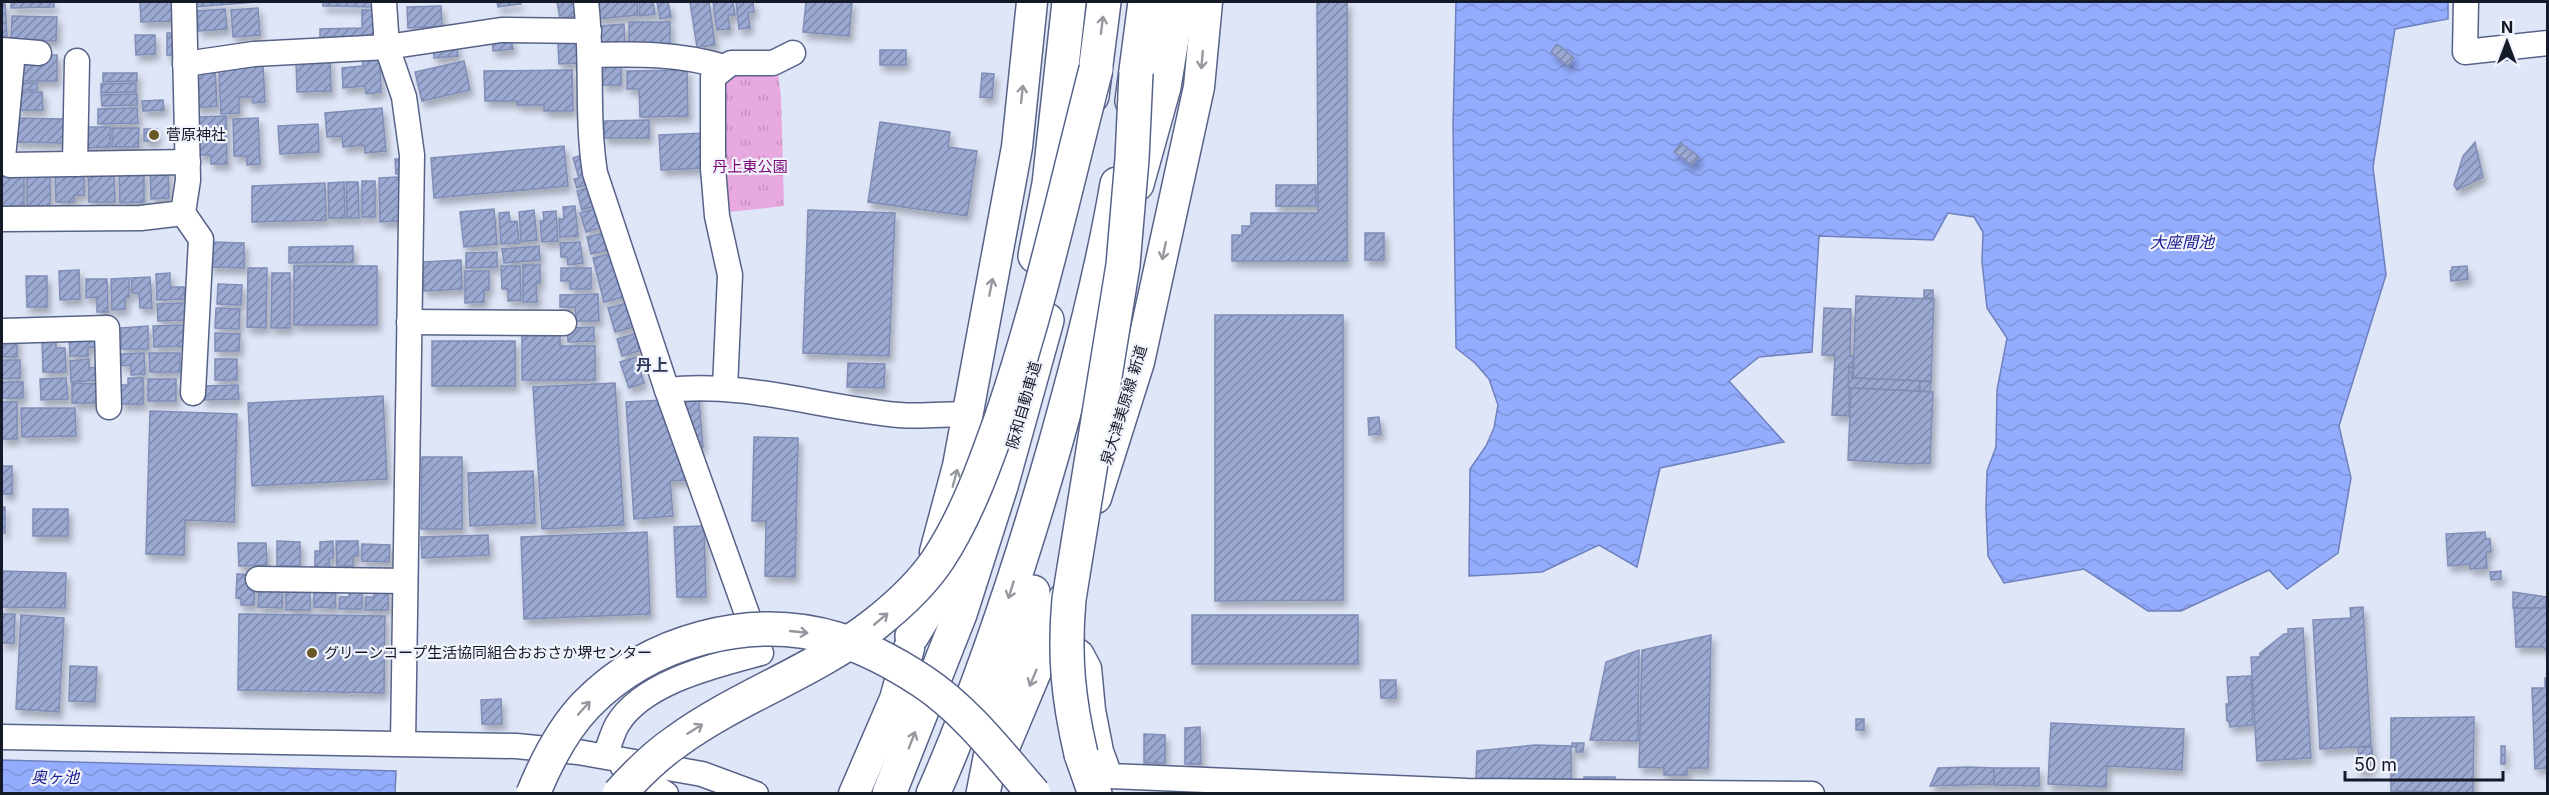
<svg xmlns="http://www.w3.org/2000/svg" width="2549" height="795" font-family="Inter,'Noto Sans JP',sans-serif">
	<defs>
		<pattern id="park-tufts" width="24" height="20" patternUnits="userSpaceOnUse" patternTransform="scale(1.5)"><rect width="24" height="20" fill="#e7a9df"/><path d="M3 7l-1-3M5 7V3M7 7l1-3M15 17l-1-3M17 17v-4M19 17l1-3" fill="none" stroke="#c591bf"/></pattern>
		<pattern id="water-waves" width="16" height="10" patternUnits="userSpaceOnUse" patternTransform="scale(1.5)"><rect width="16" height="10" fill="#94acfd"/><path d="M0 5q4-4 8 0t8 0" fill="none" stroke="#7f93d9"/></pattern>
		<pattern id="building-hatch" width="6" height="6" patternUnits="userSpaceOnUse" patternTransform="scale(1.5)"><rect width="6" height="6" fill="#9ba9d3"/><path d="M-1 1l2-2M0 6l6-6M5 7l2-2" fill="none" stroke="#7d89ab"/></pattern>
		<filter id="shadow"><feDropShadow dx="3.5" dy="6" stdDeviation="3" flood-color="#0004"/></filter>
	</defs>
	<rect width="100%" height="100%" fill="#dfe6f7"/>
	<path fill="url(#park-tufts)" d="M777,65L781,97L784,206L720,213L724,67Z"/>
	<g fill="url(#water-waves)" stroke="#6e80bd" stroke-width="1.5">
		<path d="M1456,2H2448V19L2395,29L2373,167L2386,275L2339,426L2351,478L2338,553L2287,589L2269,570L2181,611H2148L2084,569L2004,583L1988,556L1986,509L1987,471L1996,447L1997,390L2007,338L1987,308L1982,262L1983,232L1974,217L1948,213L1933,240L1819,236L1812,352L1759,357L1729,381L1784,442L1660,468L1637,567L1599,545L1542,572L1469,576L1470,469L1486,446L1494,428L1498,405L1489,379L1475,363L1456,348L1453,126Z"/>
		<path d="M2,760L396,771L395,793H2Z"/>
	</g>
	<g fill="url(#building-hatch)" stroke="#808db6" stroke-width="1.5" filter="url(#shadow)">
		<path d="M2,2H5L7,36H2Z"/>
		<path d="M11,2H54V7L11,8Z"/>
		<path d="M140,2H177L178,21L141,22Z"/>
		<path d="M195,2H256L195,7Z"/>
		<path d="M323,2H374V7L323,6Z"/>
		<path d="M497,2H520L521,4L498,7Z"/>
		<path d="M557,2H581L583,15L560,18Z"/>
		<path d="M596,2H637L638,15L597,19Z"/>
		<path d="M639,2H653L655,14L640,16Z"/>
		<path d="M657,2H668L671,17L660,19Z"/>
		<path d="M690,2H709L715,45L697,47Z"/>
		<path d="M713,2H733L735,15H728L730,29L717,30Z"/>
		<path d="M736,2H753L754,12L748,13L750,28L739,29Z"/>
		<path d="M806,2H852L849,36L803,32Z"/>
		<path d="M1317,2H1347V261H1232V235H1242V226H1251V213H1318Z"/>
		<path d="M441,6L442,26L408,28L407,7Z"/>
		<path d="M258,8L260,35L233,37L231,10Z"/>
		<path d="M225,9L227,29L199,31L197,11Z"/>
		<path d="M362,10H380V41L320,42V29L362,28Z"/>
		<path d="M12,16L57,17L56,41L11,39Z"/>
		<rect x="629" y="22" width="41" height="24"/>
		<path d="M624,24L625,46L600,48L599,26Z"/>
		<rect x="167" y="33" width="11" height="22"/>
		<path d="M135,35H155V54L136,55Z"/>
		<path d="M511,38L513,49L493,51L492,39Z"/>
		<path d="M580,42L581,63L559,64L558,43Z"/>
		<path d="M456,43L458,56L434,58L433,45Z"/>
		<path d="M1557,44L1574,58L1568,66L1551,52Z"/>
		<rect x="880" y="50" width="26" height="15"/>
		<path d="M383,53L384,67H380L381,92L366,94L365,86L343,88L342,68L363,66L362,54Z"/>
		<path d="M27,55H57V81H20V62Z"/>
		<path d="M330,59L331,91L297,92L296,61Z"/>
		<path d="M464,61L470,90L422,101L415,72Z"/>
		<path d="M602,61H621V85H603Z"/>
		<path d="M263,66L265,102L253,103V97H239V113L221,114L219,69Z"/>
		<path d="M215,69L217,106L197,108L195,70Z"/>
		<path d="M572,70L573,111H544V105H517V101H485L484,71Z"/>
		<path d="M687,70L688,116L640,117L639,89H627V71Z"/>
		<path d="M103,73H137V81L103,82Z"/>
		<path d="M982,73L994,74L992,98L980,97Z"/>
		<rect x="21" y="83" width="16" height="7"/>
		<path d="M136,83V92L101,93V84Z"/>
		<path d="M17,92H42L43,110H17Z"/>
		<path d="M137,94V105L102,106L101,95Z"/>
		<path d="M163,100L164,110L143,111L142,101Z"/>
		<path d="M137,108L138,123L98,124V109Z"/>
		<path d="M382,108L386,151L365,153L364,145L343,147L342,136L327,137L325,113Z"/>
		<path d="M226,116L227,164H211V155H198V134H208L207,129H198V117Z"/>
		<path d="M16,118L64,119L63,143L15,142Z"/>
		<path d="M258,118L260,164L247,165V156H234L233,119Z"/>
		<path d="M649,120V138H604V121Z"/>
		<path d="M880,122L950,132L948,147L977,151L967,216L868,202Z"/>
		<path d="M318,124L319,152L280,154L278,126Z"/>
		<path d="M84,127H110V147L84,148Z"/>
		<path d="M112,128H139L138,147H112Z"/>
		<path d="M144,129H157L156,141H144Z"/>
		<path d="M706,133L708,168L661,170L659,135Z"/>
		<path d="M2475,142L2483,177L2457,190L2454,185L2463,156Z"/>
		<path d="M1681,143L1699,157L1692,165L1674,152Z"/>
		<path d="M564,146L568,186L434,198L431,158Z"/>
		<path d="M584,154L592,183L577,188L574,179L579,178L573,158Z"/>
		<path d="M395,159H403L404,174H396Z"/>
		<path d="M150,168H168L169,198L151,199Z"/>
		<path d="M50,170V206H27V171Z"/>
		<rect x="2" y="171" width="22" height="35"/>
		<path d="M55,171H84V195H74V202H56Z"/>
		<path d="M114,171L115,202H89L88,172Z"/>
		<path d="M144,171V202L120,203L119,172Z"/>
		<path d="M399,177L401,221L380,222L379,178Z"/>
		<rect x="362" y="181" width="13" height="36"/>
		<path d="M344,182L345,218H329L328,183Z"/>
		<path d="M346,182H358L359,218H347Z"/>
		<path d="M325,183L326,220L252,222V186Z"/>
		<rect x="1276" y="185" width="40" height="21"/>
		<path d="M591,187L597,205L582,210L577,191Z"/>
		<path d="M575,206L578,236L560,237L559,219H564L563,207Z"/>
		<path d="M597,208L603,227L586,232L580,213Z"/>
		<path d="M494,209L497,244L464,247L460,212Z"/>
		<path d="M534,210L537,240L521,242L519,212Z"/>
		<path d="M808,210L895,213L889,356L803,353Z"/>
		<path d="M556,211L558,241L542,242L540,221L544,220L543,212Z"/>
		<path d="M509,212L510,222L517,221L519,243L501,244L499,213Z"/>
		<path d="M609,232L613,249L591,254L587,237Z"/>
		<rect x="1365" y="233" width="19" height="27"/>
		<path d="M211,242L244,243V268L210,267Z"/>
		<path d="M580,242L583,263L568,265L567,257H561L560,243Z"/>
		<path d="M353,246V262L289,263V247Z"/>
		<path d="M539,246L540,260L504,263L502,249Z"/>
		<path d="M497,252V267L466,268V253Z"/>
		<path d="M618,252L628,296L604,302L593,258Z"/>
		<path d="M461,260L462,289L424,291L423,262Z"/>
		<path d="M523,265H540V283H536L537,302H523Z"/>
		<rect x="294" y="266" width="83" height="59"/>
		<path d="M501,266H520L521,300L508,301V289H502Z"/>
		<path d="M2467,266L2468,279L2451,281L2450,271L2452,270V267Z"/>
		<path d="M248,268H267L266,328L247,327Z"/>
		<path d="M561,268H591V289H570V281H561Z"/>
		<path d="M79,270L80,299L60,300L59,271Z"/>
		<path d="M465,271H489V290H484V302L465,303Z"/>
		<path d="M170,273V287H184L185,299L157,300L156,274Z"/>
		<path d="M272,273H290V328H271Z"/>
		<path d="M26,276H47V307H27Z"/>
		<path d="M150,277L152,308H140L139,293H132L131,278Z"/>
		<path d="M129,278V297H125V309L112,310L111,279Z"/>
		<path d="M86,279H107L108,312H97V297L86,298Z"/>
		<path d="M218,284L242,285L241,305L217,304Z"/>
		<rect x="1924" y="290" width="9" height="8"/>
		<path d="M598,294L599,321H576L575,307H560V295Z"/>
		<path d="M1856,296L1934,299L1931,381L1853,378Z"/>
		<path d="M631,302L634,327L615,332L608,308Z"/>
		<path d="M185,303L186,320L158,321L157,304Z"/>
		<path d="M216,308L240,309L239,329L215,328Z"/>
		<path d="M1824,308L1851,309L1850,356H1853V367L1849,366V416L1832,415L1835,355H1822Z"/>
		<path d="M1215,315H1343V600L1215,601Z"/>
		<path d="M184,325L185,346L154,347L153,326Z"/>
		<path d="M148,326V349H121V328Z"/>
		<path d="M594,327V341L568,342L567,328Z"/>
		<path d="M522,330L560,331V346H595V380H522Z"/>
		<path d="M641,332L645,345L638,347L639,351L622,356L617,339Z"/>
		<path d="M215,333L240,334L239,351H215Z"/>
		<path d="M95,334V347H88V356H70L69,335Z"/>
		<path d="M2,337L17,338V357H2Z"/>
		<path d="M42,339H56V348H65L66,372H43Z"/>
		<rect x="432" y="341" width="83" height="45"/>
		<path d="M144,353L145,374L131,375V365L121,366V354Z"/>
		<path d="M149,353H180V372H150Z"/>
		<path d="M636,357L644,383L629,388L620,362Z"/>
		<path d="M89,359V368L98,367L99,380L71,382L70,361Z"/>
		<rect x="215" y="359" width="22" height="21"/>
		<path d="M2,360H20V378L2,379Z"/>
		<path d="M848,363L885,364L884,388L847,387Z"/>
		<path d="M1849,367H1853L1852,378L1920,381L1919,391L1851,388L1848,387Z"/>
		<path d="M66,378L68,399L41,400L40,379Z"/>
		<path d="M128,378H143V404H121V385H128Z"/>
		<rect x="148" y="379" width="28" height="22"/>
		<path d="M1920,381L1931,382L1930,392L1920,391Z"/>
		<rect x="2" y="382" width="21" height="16"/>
		<path d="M72,383L99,384V403H72Z"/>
		<path d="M615,383L624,525L542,529L533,387Z"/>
		<path d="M238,385L239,399L203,400V386Z"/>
		<path d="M1851,388L1933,392L1930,463L1910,464L1848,460Z"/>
		<path d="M698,391L703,447L698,449L681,397Z"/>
		<path d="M383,396L387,479L252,486L248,403Z"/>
		<path d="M664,400L690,480L670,481L673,516L634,519L626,402Z"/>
		<rect x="2" y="402" width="15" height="37"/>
		<path d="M21,408H75L76,436L22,437Z"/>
		<path d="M150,411L237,414L234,522L185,520L184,555L146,554Z"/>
		<path d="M1379,417L1381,434L1369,435L1368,418Z"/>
		<path d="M754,437L798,438L795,577L765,576L766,521H752Z"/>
		<path d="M422,457H462V529H421Z"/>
		<rect x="2" y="466" width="10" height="28"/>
		<path d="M533,471L535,523L470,526L468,473Z"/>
		<rect x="2" y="507" width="3" height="26"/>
		<rect x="33" y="509" width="35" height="27"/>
		<path d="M704,526L706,597H677L674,527Z"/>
		<path d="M647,532L650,614L524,619L521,537Z"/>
		<path d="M2485,532L2486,539H2490L2491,552H2486L2487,568L2470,569V564L2448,566L2446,534Z"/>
		<path d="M488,535L489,555L422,558L421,537Z"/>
		<path d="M277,541L300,542V566H277Z"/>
		<path d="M333,541V558H329L330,568H315V551H320V542Z"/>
		<path d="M336,541H358V556H353V566H337Z"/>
		<path d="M238,543H266L267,565L239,566Z"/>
		<path d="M362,544L390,545L389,562L362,561Z"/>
		<path d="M2,571L66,573L65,608L2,607Z"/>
		<path d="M2501,571V579L2491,580L2490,572Z"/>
		<path d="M237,574L255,575L254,605H241V599L236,598Z"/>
		<path d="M259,585L283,586L282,608L258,607Z"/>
		<path d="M286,586H299V592H310V610H286Z"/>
		<path d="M349,588H362V609H339L340,597H349Z"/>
		<path d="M374,588H388V610H365L366,597H374Z"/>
		<path d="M314,589H336L335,608L314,607Z"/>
		<path d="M2513,592L2546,597V608H2513Z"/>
		<path d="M2363,607L2371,746L2320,749L2313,620L2351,618L2350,608Z"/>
		<path d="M2514,608H2548V652L2543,647H2516Z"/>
		<path d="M2,614H15L14,643H2Z"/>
		<path d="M239,614L385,616L384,693L238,690Z"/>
		<path d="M21,615L64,618L59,712L16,709Z"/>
		<rect x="1192" y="615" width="166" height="49"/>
		<path d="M2303,628L2311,758L2257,761L2251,657H2260V653L2284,634H2288V629Z"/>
		<path d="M1711,635L1708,768H1687V775H1664V768L1639,767L1642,650Z"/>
		<path d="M1639,650L1638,741L1590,740L1606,662Z"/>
		<path d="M70,666L97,667L95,702L69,701Z"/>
		<path d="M2251,676L2253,725L2230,727L2229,721H2227L2226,704H2229L2227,677Z"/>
		<path d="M2545,678H2548V768L2535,769L2532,688H2545Z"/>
		<path d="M1380,680H1396V698H1381Z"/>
		<path d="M501,699L502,724H482L481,700Z"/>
		<path d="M2474,717L2473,793L2391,791V718Z"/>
		<rect x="1856" y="719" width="8" height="11"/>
		<path d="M2051,723L2184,729L2182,770L2107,766L2106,787L2048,784Z"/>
		<path d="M1200,727L1201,764H1185V728Z"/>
		<path d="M1144,734L1165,735V763H1144Z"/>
		<path d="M1572,743H1584L1583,752H1576V747H1572Z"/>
		<path d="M1535,745L1571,746V779L1476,778L1477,751Z"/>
		<rect x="2501" y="746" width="4" height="18"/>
		<path d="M2358,747H2372L2373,763H2359Z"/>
		<path d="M2371,763V770L2357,771V764Z"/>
		<path d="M1968,767L1994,768V784L1930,786L1938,768Z"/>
		<path d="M1994,768H2039V786L1994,785Z"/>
		<rect x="1584" y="777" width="31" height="3"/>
	</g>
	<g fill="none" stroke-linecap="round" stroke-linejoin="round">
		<defs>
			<g id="minor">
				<path d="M384,2L387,47L404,97L412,155L403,743"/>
				<path d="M586,2C593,58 586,116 595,173L667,390L761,653C716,665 642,682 617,725C612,734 609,746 605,756"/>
				<path d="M2466,2L2465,52L2548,43"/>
				<path d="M2,50L39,53"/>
				<path d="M13,51L3,158L10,165L188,162"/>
				<path d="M590,55C636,54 679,53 724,67"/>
				<path d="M185,64L254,54L387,47L501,30L589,31"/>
				<path d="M75,164L77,61"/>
				<path d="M183,213L201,239L193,393"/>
				<path d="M2,219L141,218L183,213L188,180L184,2"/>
				<path d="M409,322L564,323"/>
				<path d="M2,331L107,328L109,407"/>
				<path d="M725,388L730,275L717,216L713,168V77L731,63H773L793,53"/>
				<path d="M667,390C745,381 822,408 899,415C921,417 945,414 967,414"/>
				<path d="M258,579L405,581"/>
				<path d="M1061,638L1081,653L1089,668L1093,710L1101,751L1110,776L1467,791L1812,794"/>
				<path d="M2,737L516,746L578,752L702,774L756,794"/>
				<path d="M623,767L666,794"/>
			</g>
			<g id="major">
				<path d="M1096,498L1139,362L1199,87L1207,2"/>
				<path d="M935,552L958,466L1017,147L1032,2"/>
				<path d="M998,762L1053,631L1064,598"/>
				<path d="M854,794L895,699L909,648"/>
			</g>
			<g id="highway">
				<path d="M1092,96L1104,2"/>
				<path d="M1132,101L1145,2"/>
				<path d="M1137,184L1164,87L1178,2"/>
				<path d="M1035,256L1049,184L1069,2"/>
				<path d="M912,636L953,568L966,538"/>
				<path d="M1081,754L1095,794"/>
				<path d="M889,794L960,614L1001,486L1047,320"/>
				<path d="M933,794C983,681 1021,564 1055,445C1079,359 1102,272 1117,184"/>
				<path d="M983,794L1000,707L1033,592"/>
			</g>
		</defs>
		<use href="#minor" stroke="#576289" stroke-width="27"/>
		<use href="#major" stroke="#576289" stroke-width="33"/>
		<use href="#highway" stroke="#576289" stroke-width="36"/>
		<use href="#minor" stroke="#fff" stroke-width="24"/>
		<use href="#major" stroke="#fff" stroke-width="30"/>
		<use href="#highway" stroke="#fff" stroke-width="33"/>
		<defs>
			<g id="highway-bridge">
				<path d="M1081,754C1068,698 1064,656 1069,599L1123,265L1132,159L1136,73"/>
				<path d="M533,794C546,762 562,730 586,705C649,640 751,613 837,639C867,648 896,664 922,681C966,710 1000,755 1034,794"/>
				<path d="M619,794C637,774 655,756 677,741C739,696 814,672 875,624C899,605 922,584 939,558C967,515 985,464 1002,416C1041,302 1066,185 1096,69"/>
			</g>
		</defs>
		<use href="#highway-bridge" stroke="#576289" stroke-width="36" stroke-linecap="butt"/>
		<use href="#highway-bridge" stroke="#fff" stroke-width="33"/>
	</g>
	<defs><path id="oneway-shaft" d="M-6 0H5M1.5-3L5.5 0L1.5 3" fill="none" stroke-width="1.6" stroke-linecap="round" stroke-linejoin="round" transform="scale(1.5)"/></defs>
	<g stroke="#96989f">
		<use href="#oneway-shaft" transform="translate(1102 25) rotate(-83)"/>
		<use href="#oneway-shaft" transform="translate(1202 60) rotate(95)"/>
		<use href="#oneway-shaft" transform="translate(1022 94) rotate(-84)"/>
		<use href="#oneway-shaft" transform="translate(1164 251) rotate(102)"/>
		<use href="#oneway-shaft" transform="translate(991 287) rotate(-79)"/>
		<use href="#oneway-shaft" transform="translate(955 478) rotate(-75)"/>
		<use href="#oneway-shaft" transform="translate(1011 590) rotate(107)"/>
		<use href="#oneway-shaft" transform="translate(881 619) rotate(-40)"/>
		<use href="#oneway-shaft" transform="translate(799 632) rotate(6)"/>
		<use href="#oneway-shaft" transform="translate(1033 678) rotate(113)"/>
		<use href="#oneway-shaft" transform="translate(584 708) rotate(-48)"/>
		<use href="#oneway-shaft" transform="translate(695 729) rotate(-32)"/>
		<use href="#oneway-shaft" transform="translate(912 740) rotate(-69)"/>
	</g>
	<g fill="#695826" stroke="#f0f3fc" stroke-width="2">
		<circle cx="154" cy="135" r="6"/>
		<circle cx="312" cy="653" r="6"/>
	</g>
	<g text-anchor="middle" stroke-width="4.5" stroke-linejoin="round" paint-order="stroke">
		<g font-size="15" fill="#151a29" stroke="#f0f3fc" text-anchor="start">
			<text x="166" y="140">菅原神社</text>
			<text x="324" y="658">グリーンコープ生活協同組合おおさか堺センター</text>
		</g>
		<g font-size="15" fill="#7c0776" stroke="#f0f3fc">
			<text x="750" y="172">丹上東公園</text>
		</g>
		<g font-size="15" fill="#151a29" stroke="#f0f3fc">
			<text transform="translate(1024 405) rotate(-74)" y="5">阪和自動車道</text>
			<text transform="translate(1124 405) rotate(-73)" y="5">泉大津美原線 新道</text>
		</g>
		<g font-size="16" font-style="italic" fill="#1c1c90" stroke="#f0f3fc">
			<text x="2182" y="248">大座間池</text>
			<text x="55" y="783">奥ヶ池</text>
		</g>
		<g font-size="16" font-weight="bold" fill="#2e385b" stroke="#f0f3fc">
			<text x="652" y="371">丹上</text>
		</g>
	</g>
	<rect width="2549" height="795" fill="none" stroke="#151a29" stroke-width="6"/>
	<g transform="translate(2507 42)" stroke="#f0f3fc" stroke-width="4.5" paint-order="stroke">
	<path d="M0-4.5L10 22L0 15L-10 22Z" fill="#151a29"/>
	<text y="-9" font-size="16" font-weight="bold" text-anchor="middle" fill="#151a29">N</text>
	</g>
	<path d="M2345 771v9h158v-9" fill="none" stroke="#151a29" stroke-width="3"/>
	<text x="2354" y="771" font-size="18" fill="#151a29" stroke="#f0f3fc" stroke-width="4.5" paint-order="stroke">50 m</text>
</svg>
